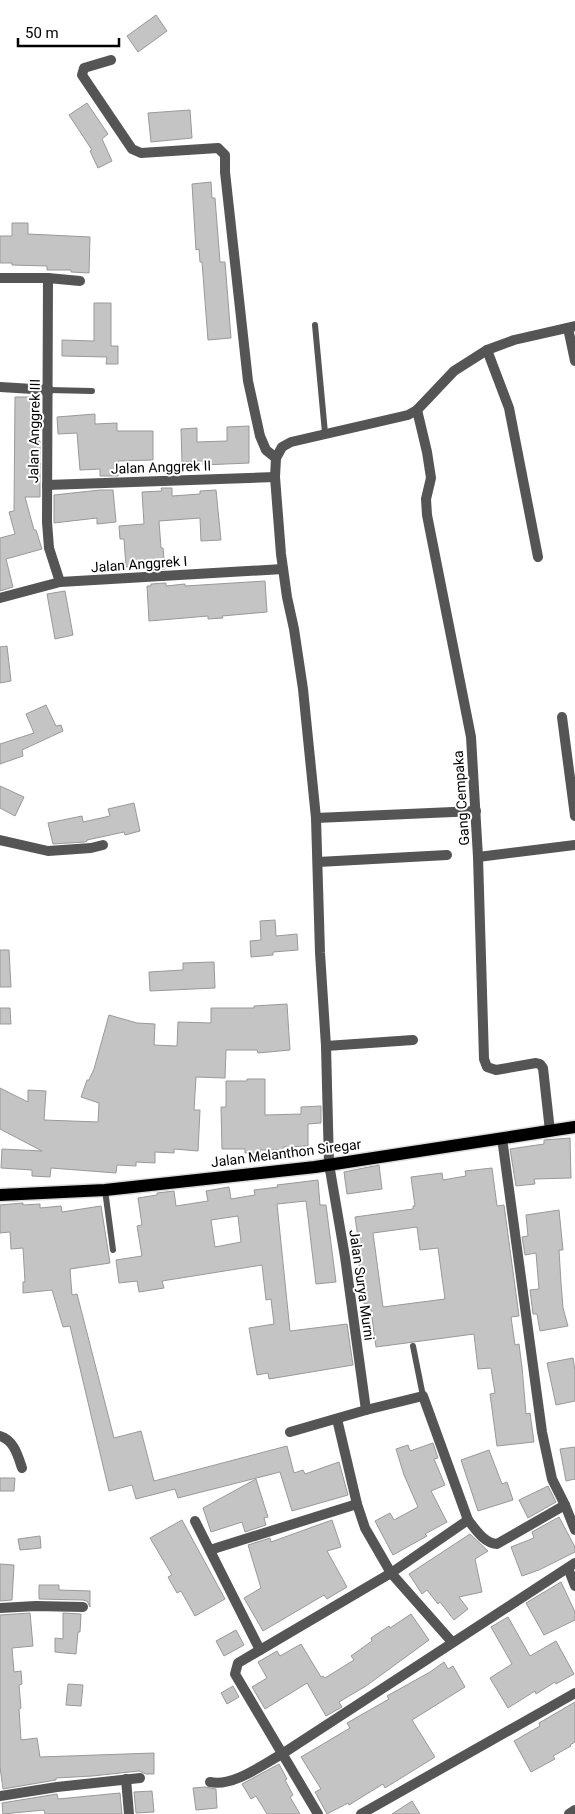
<svg xmlns="http://www.w3.org/2000/svg" width="575" height="1814" font-family="Roboto,sans-serif">
	<rect width="100%" height="100%" fill="#fff"/>
	<g fill="#c4c4c4" stroke="#999" fill-rule="evenodd">
		<path d="M156,15L167,31L138,52L127,36Z"/>
		<path d="M87,103L108,134L102,139L112,161L98,168L90,151L92,150L69,115Z"/>
		<path d="M190,110L192,138L151,142L148,113Z"/>
		<path d="M211,182L212,198H215L220,262H225L231,338L208,340L202,262H200L199,249L196,250L192,184Z"/>
		<path d="M12,223H28V234L90,237L89,273L71,272V270H47V266L12,265V263H0V236H12Z"/>
		<path d="M94,303H111V346H118V364H106L107,357L62,356V340L94,341Z"/>
		<path d="M15,397H33V441H40V497H25L34,530H36L42,549L6,559L13,587L0,591V538L15,534L9,512L14,511Z"/>
		<path d="M95,414V424L117,423V431H153V460L118,461V476H100V469L80,470L77,433L58,434L57,417Z"/>
		<path d="M249,426V463L203,465V461L182,462L181,429L197,428V442L227,441V427Z"/>
		<path d="M161,488H172V496L200,494V491L216,490L221,540L201,541L200,518L159,521L161,548H163L165,569L150,570L149,566L126,567L124,539H120L119,526L144,524L142,492L162,491Z"/>
		<path d="M100,490H113L116,522L97,524V518L54,523V495Z"/>
		<path d="M265,581L267,612L222,616L223,618L208,619V616L149,621L147,586H151V584L166,583V586L185,584V586Z"/>
		<path d="M65,591L73,635L55,639L47,594Z"/>
		<path d="M7,646L11,681L0,683V647Z"/>
		<path d="M46,705L56,726L61,725L63,731L22,750L23,756L0,764V744L34,733L26,714Z"/>
		<path d="M0,786L24,797L15,816L0,808Z"/>
		<path d="M134,803L140,831L125,835L124,832L87,840V841L85,842L53,844L48,823L82,816L83,822L110,816L108,809Z"/>
		<path d="M275,920L276,936L297,934L298,950L273,952V955L251,957L250,941L261,940L260,921Z"/>
		<path d="M0,950H9L11,987H0Z"/>
		<path d="M214,962L215,988L150,991L149,972L183,970V963Z"/>
		<path d="M287,1004L290,1050L258,1053L257,1050H226L225,1078L196,1077L194,1110H200L198,1151L174,1149V1153L155,1152V1163L136,1162V1166L117,1165L116,1173L51,1168L50,1177L32,1176V1170L1,1168L2,1149L42,1151L0,1129V1088L28,1102V1090L46,1091L44,1120L98,1122L99,1103L81,1097L87,1080H89L94,1069L109,1015L137,1023L155,1024L154,1045L177,1046L178,1022L211,1023V1008H254V1006Z"/>
		<path d="M0,1008H10L11,1024H0Z"/>
		<path d="M247,1079H265V1115L301,1114V1107L321,1106V1123L308,1124V1146L283,1147V1150H260L261,1153H245V1149H222L221,1107H226V1081H247Z"/>
		<path d="M570,1138L571,1178L534,1179L535,1184L516,1186L510,1149L544,1144V1140Z"/>
		<path d="M379,1165L382,1189L347,1194L344,1172Z"/>
		<path d="M492,1168L497,1206L504,1205L519,1316L511,1317L515,1345L519,1344L522,1367L526,1414L530,1413L534,1442L497,1446L490,1394L495,1393L491,1368L478,1369L474,1334L376,1347L370,1303L364,1304L356,1239L358,1238L355,1217L413,1209V1206H415L411,1177L442,1173L443,1180L466,1176L465,1171ZM417,1227L420,1250L438,1248L445,1299L383,1307L373,1233Z"/>
		<path d="M318,1180L320,1205H326L336,1282L316,1284L306,1201L277,1204L290,1331L347,1324L353,1365L269,1379L268,1373L257,1375L249,1328L274,1324L271,1299L266,1300L262,1265L162,1281L164,1288L139,1292L137,1281L119,1283L116,1260L142,1256L137,1226L142,1225L138,1198L157,1195V1193L174,1191L176,1206L208,1201L206,1191L229,1187L231,1199L255,1195L254,1190L278,1187L277,1185ZM238,1216L241,1242L215,1247L211,1220Z"/>
		<path d="M23,1203V1205L40,1204V1208L61,1206L62,1212L101,1206L110,1263L70,1269L72,1295L77,1294L114,1438L141,1431L154,1481L287,1446L294,1473L303,1470L305,1474L339,1462L348,1495L292,1511L280,1472L178,1498L175,1489L136,1499L132,1485L109,1491L70,1326L63,1327L52,1290L23,1293V1282H25L23,1248L11,1249L10,1232L0,1233V1205Z"/>
		<path d="M559,1210L563,1250H559L561,1283L563,1308L568,1326L540,1331L537,1314H533L530,1290L539,1289L536,1253L525,1255L522,1237L528,1236L526,1215Z"/>
		<path d="M573,1358L575,1371V1401L556,1405L547,1363Z"/>
		<path d="M433,1443L438,1458L434,1459L445,1485L431,1491L447,1522L425,1534L427,1536L393,1555L375,1521L390,1513L394,1520L418,1507L404,1475L396,1449L408,1445L410,1451Z"/>
		<path d="M575,1447V1479L566,1481L560,1449Z"/>
		<path d="M489,1450L502,1484L507,1482L513,1500L478,1511L461,1460Z"/>
		<path d="M0,1478H15L14,1491H0Z"/>
		<path d="M256,1479L268,1517L264,1518L266,1525L245,1532L242,1522L211,1532L203,1508Z"/>
		<path d="M548,1486L556,1502L528,1518L519,1500Z"/>
		<path d="M559,1517L575,1547V1552L539,1570L522,1576L511,1547L534,1538L532,1532Z"/>
		<path d="M182,1520L225,1599L195,1616L181,1591L177,1593L168,1577L172,1575L150,1538Z"/>
		<path d="M332,1520L341,1547L327,1551L347,1587L327,1599L324,1595L263,1631L244,1598L261,1588L248,1545L270,1538L271,1542Z"/>
		<path d="M470,1534L488,1551L475,1559L482,1592L459,1597L468,1609L454,1620L440,1602L438,1604L427,1590L422,1594L409,1574Z"/>
		<path d="M40,1536L41,1548L20,1550L18,1539Z"/>
		<path d="M0,1564L14,1565L12,1600L0,1601Z"/>
		<path d="M561,1582L575,1612V1620L544,1635L526,1603Z"/>
		<path d="M39,1585H59V1590L90,1591V1607L87,1601L83,1600L39,1599Z"/>
		<path d="M30,1613L33,1646L12,1648L14,1672L21,1671L22,1684L19,1685L21,1708L19,1709L21,1740L37,1738L40,1757L154,1753V1774H146L139,1771L92,1776L56,1778V1780L3,1789L0,1767V1615Z"/>
		<path d="M63,1613L81,1614L80,1632H78L76,1654L55,1652V1638L63,1639Z"/>
		<path d="M411,1614L429,1640L366,1686L339,1702L342,1707L326,1716L307,1683L265,1709L252,1687L267,1678L258,1662L277,1651L280,1656L301,1644L321,1677L323,1676L325,1678L354,1660L351,1656L372,1641L371,1638L389,1626L390,1628Z"/>
		<path d="M508,1617L530,1656L556,1641L574,1674L556,1684L555,1682L536,1694L535,1691L508,1708L490,1678L512,1664L491,1627Z"/>
		<path d="M236,1630L244,1645L224,1656L216,1641Z"/>
		<path d="M444,1662L448,1669L453,1666L465,1687L412,1720L435,1757L385,1788L383,1784L349,1805L348,1803L327,1814L315,1792L321,1789L301,1757L350,1728L347,1723L389,1699L387,1696L430,1672Z"/>
		<path d="M68,1684L83,1685L81,1706L66,1705Z"/>
		<path d="M233,1686L239,1697L227,1704L221,1693Z"/>
		<path d="M575,1702V1742L570,1745L571,1746L553,1756L555,1759L531,1772L514,1741L540,1726L539,1723Z"/>
		<path d="M279,1764L287,1779L285,1780L293,1795L290,1797L300,1814H267L256,1796L251,1799L242,1784Z"/>
		<path d="M205,1787L216,1789L217,1808L196,1810L193,1788Z"/>
		<path d="M152,1791L154,1812L136,1813L134,1792Z"/>
		<path d="M120,1793L122,1814H45L44,1810L3,1814L2,1803L57,1794L58,1799Z"/>
		<path d="M412,1801L420,1814H392Z"/>
	</g>
	<g fill="none" stroke-linecap="round" stroke-linejoin="round">
		<defs>
			<path id="primary" d="M0,1195L105,1190L315,1167L575,1127"/>
		</defs>
		<use href="#primary" stroke="#dbdbdb" stroke-width="15"/>
		<g stroke="#555" stroke-width="6">
			<path d="M315,325L325,433"/>
			<path d="M49,390L92,391"/>
			<path d="M105,1190L113,1250"/>
			<path d="M413,1346L423,1396"/>
		</g>
		<g stroke="#555" stroke-width="10">
			<path d="M111,60L84,68L82,75L132,149L141,153L218,148L225,155V172L248,381L260,436L266,450L276,458"/>
			<path d="M0,278H48L80,281"/>
			<path d="M48,278L47,522L49,548L60,582"/>
			<path d="M568,328L575,361"/>
			<path d="M487,350L509,408L538,557"/>
			<path d="M0,387L49,390"/>
			<path d="M417,410L427,452L431,478L426,499L427,515L471,737L478,857L484,1059L487,1067L496,1070L536,1063L540,1064L543,1068L550,1131"/>
			<path d="M47,485L275,477"/>
			<path d="M0,598L60,582L283,569"/>
			<path d="M562,717L575,816"/>
			<path d="M316,818L476,811"/>
			<path d="M0,840L48,851L91,848L103,845"/>
			<path d="M478,857L575,845"/>
			<path d="M318,862L447,855"/>
			<path d="M326,1046L413,1040"/>
			<path d="M502,1138L542,1432L552,1479L565,1505L575,1530"/>
			<path d="M366,1410L345,1257L329,1164L326,1046L320,953L316,818L303,689L294,629L287,597L281,554L275,477L276,458L282,447L291,442L408,415L417,410L454,371L487,350L514,340L575,326"/>
			<path d="M337,1419L357,1504L365,1528L391,1573L452,1642"/>
			<path d="M290,1432L366,1410L423,1396L468,1520L391,1573L238,1663L235,1674L318,1814"/>
			<path d="M0,1436C14,1440 18,1456 22,1468"/>
			<path d="M468,1520C476,1530 484,1543 497,1544L565,1505"/>
			<path d="M195,1521L260,1650"/>
			<path d="M210,1550L357,1504"/>
			<path d="M568,1568L575,1586"/>
			<path d="M0,1608L36,1606L83,1607"/>
			<path d="M126,1779L129,1814"/>
			<path d="M210,1782C233,1787 262,1765 282,1754L575,1563"/>
			<path d="M0,1796L57,1787L140,1778"/>
			<path d="M361,1814L575,1693"/>
			<path d="M569,1814L575,1810"/>
		</g>
		<use href="#primary" stroke="#000" stroke-width="12"/>
	</g>
	<g text-anchor="middle" stroke-width="4" stroke-linejoin="round" paint-order="stroke">
		<g font-size="14" fill="#000" stroke="#fff">
			<text transform="translate(34 431) rotate(-89)" y="5">Jalan Anggrek III</text>
			<text transform="translate(161 467) rotate(-2)" y="5">Jalan Anggrek II</text>
			<text transform="translate(139 564) rotate(-4)" y="5">Jalan Anggrek I</text>
			<text transform="translate(461 798) rotate(-94)" y="5">Gang Cempaka</text>
			<text transform="translate(286 1153) rotate(-7)" y="5">Jalan Melanthon Siregar</text>
			<text transform="translate(362 1285) rotate(82)" y="5">Jalan Surya Murni</text>
		</g>
	</g>
	<path d="M18 38v8h101v-8" fill="none" stroke="#000000" stroke-width="2.5"/>
	<text x="25" y="38" font-size="15" fill="#000000" stroke="#ffffff" stroke-width="4" paint-order="stroke">50 m</text>
</svg>
